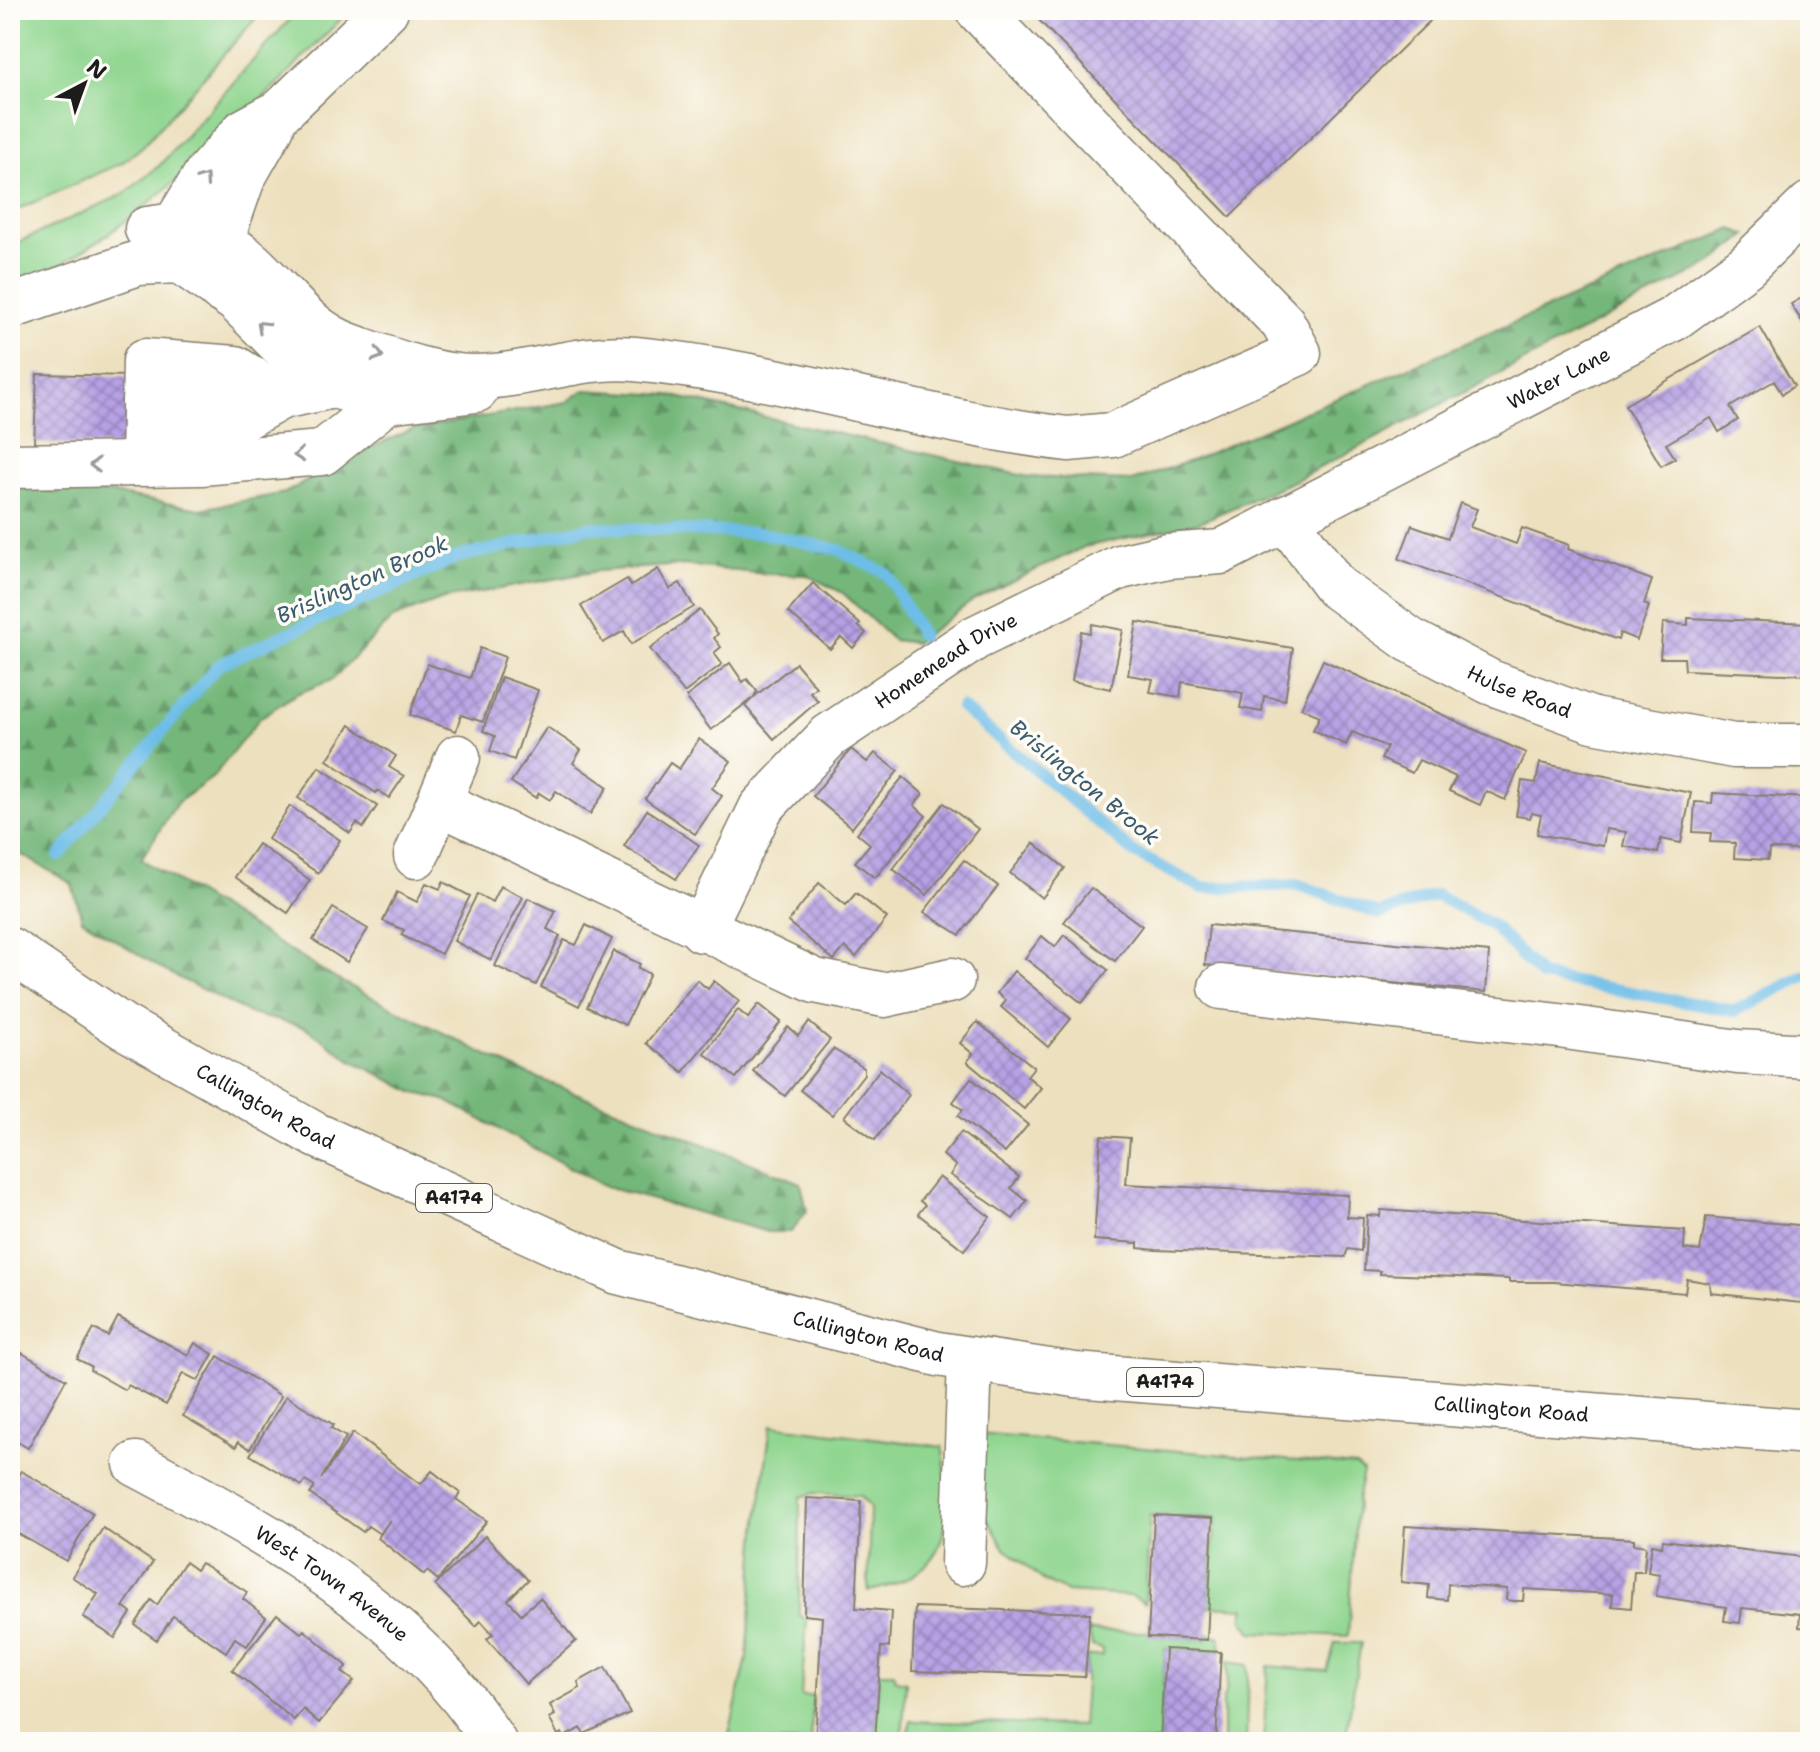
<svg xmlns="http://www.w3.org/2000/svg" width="1820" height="1752" font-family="'Shantell Sans',sans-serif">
	<defs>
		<pattern id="forest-firs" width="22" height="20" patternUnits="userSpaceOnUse" patternTransform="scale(2)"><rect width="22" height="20" fill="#74b77a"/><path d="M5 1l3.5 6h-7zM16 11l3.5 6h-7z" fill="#5e9463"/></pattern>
		<pattern id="building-cross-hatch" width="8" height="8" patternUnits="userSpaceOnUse" patternTransform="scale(2)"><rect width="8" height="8" fill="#b7a1e5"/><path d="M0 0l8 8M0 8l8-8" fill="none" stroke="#9482b9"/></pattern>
	</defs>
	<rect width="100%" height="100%" fill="#fdfcf7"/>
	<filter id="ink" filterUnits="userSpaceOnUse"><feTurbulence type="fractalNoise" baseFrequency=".0125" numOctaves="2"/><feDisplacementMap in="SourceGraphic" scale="16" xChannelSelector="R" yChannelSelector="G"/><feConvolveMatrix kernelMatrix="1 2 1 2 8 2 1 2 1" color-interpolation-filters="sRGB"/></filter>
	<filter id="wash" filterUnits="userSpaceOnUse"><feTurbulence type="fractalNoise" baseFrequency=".006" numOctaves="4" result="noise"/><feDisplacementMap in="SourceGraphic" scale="32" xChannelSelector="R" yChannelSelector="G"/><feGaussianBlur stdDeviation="1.8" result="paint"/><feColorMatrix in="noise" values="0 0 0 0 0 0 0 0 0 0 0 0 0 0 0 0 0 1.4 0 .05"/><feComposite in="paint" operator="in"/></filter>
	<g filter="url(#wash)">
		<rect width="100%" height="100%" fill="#ede0be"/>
		<g fill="#90d690" stroke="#567956" stroke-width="2">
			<path d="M10,10H263L143,146L122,163L10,213Z"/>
			<path d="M298,10H350C256,104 135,240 10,289V246L124,194L160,165Z"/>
			<path d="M771,1425L943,1447C951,1519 956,1575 868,1591L870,1507L860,1496L814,1493L800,1497L799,1615L807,1620L801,1696H813L811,1742H727L747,1658L757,1528Z"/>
			<path d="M978,1434L1356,1466L1363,1472L1357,1501L1348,1636L1252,1632L1242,1619L1245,1608L1208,1606L1216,1518L1150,1515L1145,1603L1132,1596L1067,1592L1044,1581L1004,1547L982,1510Z"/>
			<path d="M1089,1631L1149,1632L1206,1640L1207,1634L1220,1637L1221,1652L1165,1649L1160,1742H919V1737L908,1735L911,1721L1082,1726L1087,1656H1102L1103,1649L1092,1646Z"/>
			<path d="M1335,1643H1361L1345,1742H1263L1268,1666L1327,1671Z"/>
			<path d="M1228,1662L1248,1665L1246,1742H1223V1698L1226,1692Z"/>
			<path d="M879,1673H894L896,1680L906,1682L902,1742H875Z"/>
		</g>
		<path fill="url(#forest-firs)" stroke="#486a4b" stroke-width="2" d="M1732,229L1747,235L1712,263L1294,481L1200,522L1084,547L975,599L915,643L893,640L843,593L807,575L765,574L683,565L598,571L443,599L393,618L332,680L296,694L260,718L213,777L177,803L141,859L336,979L513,1068L801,1183L807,1211L791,1232H768L606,1187L445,1100L415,1093L351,1060L305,1027L251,1014L167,972L82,919L72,884L10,848V476L200,509L285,493L362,451L414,429L567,402L584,390L669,395L1029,477L1132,481L1193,460Z"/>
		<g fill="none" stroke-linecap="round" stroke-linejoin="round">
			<g stroke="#6dbde8" stroke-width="12">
				<path d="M961,707L1133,852L1202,888L1299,885L1379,914L1436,895L1492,925L1541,976L1735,1011L1810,973"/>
				<path d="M59,856L218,665L458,557L589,527L761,533L839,550L887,574L922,636"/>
			</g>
		</g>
		<g id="blocks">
			<g fill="url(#building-cross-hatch)">
				<path d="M1029,10H1441L1230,217Z"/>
				<path d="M1810,286V335L1791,304L1809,294L1806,288Z"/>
				<path d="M1760,327L1794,386L1782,394L1774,381L1730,407L1738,420L1719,432L1711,418L1666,444L1675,458L1661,466L1625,405Z"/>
				<path d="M130,344L204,347L128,446L34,443L37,374L129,376Z"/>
				<path d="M1460,503L1477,509L1470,527L1516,544L1522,528L1569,545L1568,549L1652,580L1644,604L1649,606L1637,640L1620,633L1618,640L1399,559L1412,525L1448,538Z"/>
				<path d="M658,569L670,589L680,583L694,607L631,644L624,631L603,643L581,606L627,579L631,586Z"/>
				<path d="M813,583L860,624L858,626L866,633L853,648L841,637L830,649L788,612Z"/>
				<path d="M700,610L718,634L714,638L721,647L714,653L722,664L684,693L650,649Z"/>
				<path d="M1688,618L1810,623V675L1685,670L1684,658H1660L1663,623L1688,625Z"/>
				<path d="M1137,622L1293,648L1285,700L1264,696L1262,712L1240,708L1243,693L1182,682L1180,697L1150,692L1153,679L1128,675Z"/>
				<path d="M1092,624L1123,630L1111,689L1072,681L1081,631L1090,633Z"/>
				<path d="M480,648L505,657L483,722L461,715L456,731L410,715L427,664L470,678Z"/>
				<path d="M1323,660L1526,753L1505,800L1486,791L1480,805L1449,791L1456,777L1419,760L1412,773L1381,759L1387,747L1369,739L1352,732L1346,745L1313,730L1320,716L1301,708Z"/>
				<path d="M730,663L743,682L747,679L757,691L754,697L796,663L816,687L810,692L818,701L774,739L745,706L754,697L711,730L686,697Z"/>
				<path d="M501,677L538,690L514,760L490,751L495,736L483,731Z"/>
				<path d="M350,725L396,756L389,767L404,776L389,798L378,790L376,793L327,760Z"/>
				<path d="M547,727L581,750L573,763L608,787L590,814L556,791L550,800L539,793L536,798L511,782Z"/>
				<path d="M699,739L731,761L712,788L722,796L695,834L645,799L670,763L679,769Z"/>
				<path d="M851,749L867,762L875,753L898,771L852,828L813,796Z"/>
				<path d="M1540,763L1691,793L1681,843L1661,839L1658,853L1623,846L1626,832L1606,829L1603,846L1537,834L1541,815L1531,813L1530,818L1516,816L1522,781L1536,783Z"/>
				<path d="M319,767L377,806L363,828L357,823L350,833L298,798Z"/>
				<path d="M903,777L923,794L914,805L926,816L875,878L855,862L870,844L857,833Z"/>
				<path d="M1713,793L1810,798V863H1804L1805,850L1769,849L1768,860L1734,858L1735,843L1710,842L1711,833L1693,832L1695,802L1712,803Z"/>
				<path d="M944,803L978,829L927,895L893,869Z"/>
				<path d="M290,806L340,840L318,873L268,839Z"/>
				<path d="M647,810L699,845L676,879L624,846Z"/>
				<path d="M1034,843L1065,868L1042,898L1010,873Z"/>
				<path d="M258,844L310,880L288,913L235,877Z"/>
				<path d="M964,860L998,886L960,935L924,912Z"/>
				<path d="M443,882L470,896L441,954L401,935L404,930L383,921L397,892L417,902L426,883L440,889Z"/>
				<path d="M819,883L846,905L856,893L887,918L856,957L845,947L834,960L788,922Z"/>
				<path d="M500,886L523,897L491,960L454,941L477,894L492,902Z"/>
				<path d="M1091,888L1142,926L1115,961L1064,922Z"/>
				<path d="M528,898L556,911L547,929L560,936L536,985L495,966Z"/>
				<path d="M333,908L368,929L347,962L313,940Z"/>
				<path d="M586,925L612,939L579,1006L541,987L564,940L576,945Z"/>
				<path d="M1209,925L1489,952L1486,992L1205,965Z"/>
				<path d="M1064,935L1108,970L1082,1003L1025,958L1042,936L1055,947Z"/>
				<path d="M614,951L640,964L638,968L650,974L625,1025L587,1007Z"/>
				<path d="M1014,971L1071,1019L1048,1047L1001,1007L1006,1001L997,993Z"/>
				<path d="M697,980L708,989L714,981L739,1001L683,1072L646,1043Z"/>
				<path d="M759,1004L781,1022L736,1078L704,1053L738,1010L748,1018Z"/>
				<path d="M809,1022L830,1040L785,1096L753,1071L788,1027L798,1036Z"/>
				<path d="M977,1022L1034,1067L1027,1076L1041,1088L1024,1109L967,1062L973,1054L960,1043Z"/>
				<path d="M833,1049L864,1068V1074L832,1115L800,1090Z"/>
				<path d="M880,1069L909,1095L875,1140L844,1117Z"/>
				<path d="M971,1078L1028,1125L1005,1153L958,1116L963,1110L953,1102Z"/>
				<path d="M961,1132L1019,1177L1011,1188L1027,1201L1013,1219L950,1175L956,1166L943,1155Z"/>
				<path d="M1101,1136L1130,1138L1126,1184L1348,1195L1347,1217L1363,1218L1361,1251L1348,1249L1345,1257L1156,1250L1138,1248V1243L1094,1240Z"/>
				<path d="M939,1177L990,1217L964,1250L918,1214L925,1205L920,1201Z"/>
				<path d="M1381,1210L1685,1231L1684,1249L1700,1251L1706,1217L1810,1226V1304L1711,1293L1710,1283L1687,1279L1685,1293L1554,1282H1509V1279L1380,1274V1271L1364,1270L1367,1215L1380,1216Z"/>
				<path d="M118,1317L188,1355L195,1343L213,1354L198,1381L183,1373L166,1405L128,1385L125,1390L90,1370L91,1366L77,1359L94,1329L108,1336Z"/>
				<path d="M17,1350L66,1379L28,1448L16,1441L10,1451V1362Z"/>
				<path d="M218,1356L281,1396L250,1449L238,1442L236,1447L183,1416Z"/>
				<path d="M286,1396L334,1425L331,1428L346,1437L321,1479L353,1433L417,1482L421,1484L432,1471L460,1493L456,1499L487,1521L438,1580L427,1571L424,1575L378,1538L390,1520L380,1534L368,1526L363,1532L310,1494L315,1487L305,1481L302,1486L250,1455Z"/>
				<path d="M10,1469L19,1474L21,1471L93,1513L66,1561L10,1529Z"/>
				<path d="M807,1498L861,1501L856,1608L891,1611L889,1647H881L875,1742H815L822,1617L804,1615Z"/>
				<path d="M1154,1515L1213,1518L1207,1640L1148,1637Z"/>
				<path d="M1405,1526L1634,1539V1544L1646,1546L1644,1572H1634L1631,1608L1612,1606L1613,1594L1524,1589L1523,1601H1514L1506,1600L1507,1589L1448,1584L1447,1600L1428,1598L1429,1585L1401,1582Z"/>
				<path d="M103,1528L153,1562L123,1607L131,1613L115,1638L83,1617L98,1594L72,1577Z"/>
				<path d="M485,1536L528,1580L508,1600L521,1614L540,1598L576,1641L526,1684L487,1639L493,1634L490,1631L481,1621L476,1626L435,1585Z"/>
				<path d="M1663,1540L1810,1558V1628L1799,1627L1800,1614L1742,1608L1740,1623L1724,1621L1726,1607L1656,1596L1660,1574L1648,1572L1652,1544L1662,1546Z"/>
				<path d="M185,1562L196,1570L201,1563L247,1592L243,1599L266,1617L247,1646L235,1638L226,1652L173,1616L157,1640L135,1625L151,1600L157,1605Z"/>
				<path d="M915,1607L1090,1613L1085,1677L912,1671Z"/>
				<path d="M277,1614L301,1633L304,1630L347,1666L342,1672L354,1681L319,1723L303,1709L294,1720L232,1670Z"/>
				<path d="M1165,1649L1221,1652L1216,1742H1160Z"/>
				<path d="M605,1667L630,1713L584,1734L581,1728L564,1737L562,1733L558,1735L549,1718L555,1715L550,1705L580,1688L578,1682Z"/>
			</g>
		</g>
	</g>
	<g filter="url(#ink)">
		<use href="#blocks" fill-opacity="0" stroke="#847e6d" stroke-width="2"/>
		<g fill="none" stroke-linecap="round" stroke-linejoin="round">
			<defs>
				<g id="minor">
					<path d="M147,229L175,225L206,174L244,131L281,111L386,10"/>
					<path d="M221,241L243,178L272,127"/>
					<path d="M220,290L175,240V225C190,230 207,233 221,241C271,268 295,327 351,346C388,359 434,377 474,377C528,377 581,354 635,359C782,373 924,422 1068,439L1113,435L1299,353L1283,323L978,10"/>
					<path d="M10,307L138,263L180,261L237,301L284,348L334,386L387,401L476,390"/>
					<path d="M144,402L203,403L266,398"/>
					<path d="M167,443L201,442L281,397"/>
					<path d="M143,463L145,361L235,368L281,397L334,386L324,368"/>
					<path d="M10,466L201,463L322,453L387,401"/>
					<path id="s1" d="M1285,518L1336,587L1410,640L1490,682L1593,720L1734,746H1810"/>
					<path d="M440,803L815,981L884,995L952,980"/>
					<path d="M416,856L458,757"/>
					<path id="s2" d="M702,930L761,808L829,736L975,638L1120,567L1168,556L1221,552L1673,319L1746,266L1810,204"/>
					<path d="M1221,987L1559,1026L1738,1052L1810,1056"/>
					<path id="s3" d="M136,1464C268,1534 413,1612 494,1742"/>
					<path d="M963,1563L970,1359"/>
				</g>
				<g id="major">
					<path id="s4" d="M10,950L122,1026L316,1135L618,1272L938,1354L1075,1375L1810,1432"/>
				</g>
			</defs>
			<use href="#minor" stroke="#847e6d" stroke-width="47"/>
			<use href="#major" stroke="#847e6d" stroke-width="47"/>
			<use href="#minor" stroke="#fff" stroke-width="44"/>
			<use href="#major" stroke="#fff" stroke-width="44"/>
		</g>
		<defs><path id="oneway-chevron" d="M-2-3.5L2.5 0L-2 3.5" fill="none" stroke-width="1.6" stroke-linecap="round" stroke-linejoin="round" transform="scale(2)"/></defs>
		<g stroke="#999">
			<use href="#oneway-chevron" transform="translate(204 179) rotate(-55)"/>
			<use href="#oneway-chevron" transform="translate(262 326) rotate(-136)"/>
			<use href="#oneway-chevron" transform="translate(378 355) rotate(17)"/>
			<use href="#oneway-chevron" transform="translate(299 455) rotate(175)"/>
			<use href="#oneway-chevron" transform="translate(95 465) rotate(179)"/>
		</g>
	</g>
	<g text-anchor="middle" stroke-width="7" stroke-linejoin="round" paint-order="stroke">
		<g fill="#fdfcf7" stroke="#605f5e" stroke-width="2">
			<rect x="416" y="1184" width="76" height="28" rx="6"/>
			<rect x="1127" y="1368" width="76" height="28" rx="6"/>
		</g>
		<g font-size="18" font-weight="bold" fill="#1c1c1c">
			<text x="454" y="1204">A4174</text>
			<text x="1165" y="1388">A4174</text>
		</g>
		<g font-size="20" fill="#1c1c1c" stroke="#fdfcf7">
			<text dy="7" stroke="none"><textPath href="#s2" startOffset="1054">Water Lane</textPath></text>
			<text dy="7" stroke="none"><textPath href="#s2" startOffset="374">Homemead Drive</textPath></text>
			<text dy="7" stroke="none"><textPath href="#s1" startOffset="298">Hulse Road</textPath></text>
			<text dy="7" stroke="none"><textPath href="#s4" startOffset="300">Callington Road</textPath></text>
			<text dy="7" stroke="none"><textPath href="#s4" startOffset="948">Callington Road</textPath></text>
			<text dy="7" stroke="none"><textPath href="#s4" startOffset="1596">Callington Road</textPath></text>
			<text dy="7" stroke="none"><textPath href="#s3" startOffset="230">West Town Avenue</textPath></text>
		</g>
		<g font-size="22" font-style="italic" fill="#3c5c6e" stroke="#fdfcf7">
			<text transform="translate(362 579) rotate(-24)" y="8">Brislington Brook</text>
			<text transform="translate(1085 782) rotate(39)" y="8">Brislington Brook</text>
		</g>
	</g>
	<rect width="1820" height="1752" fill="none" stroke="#fdfcf7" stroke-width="40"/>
	<g transform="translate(84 84) rotate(41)" stroke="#fdfcf7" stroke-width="6" paint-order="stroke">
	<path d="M0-6L14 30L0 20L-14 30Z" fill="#1c1c1c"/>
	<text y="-12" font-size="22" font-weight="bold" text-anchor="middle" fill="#1c1c1c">N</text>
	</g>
</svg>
